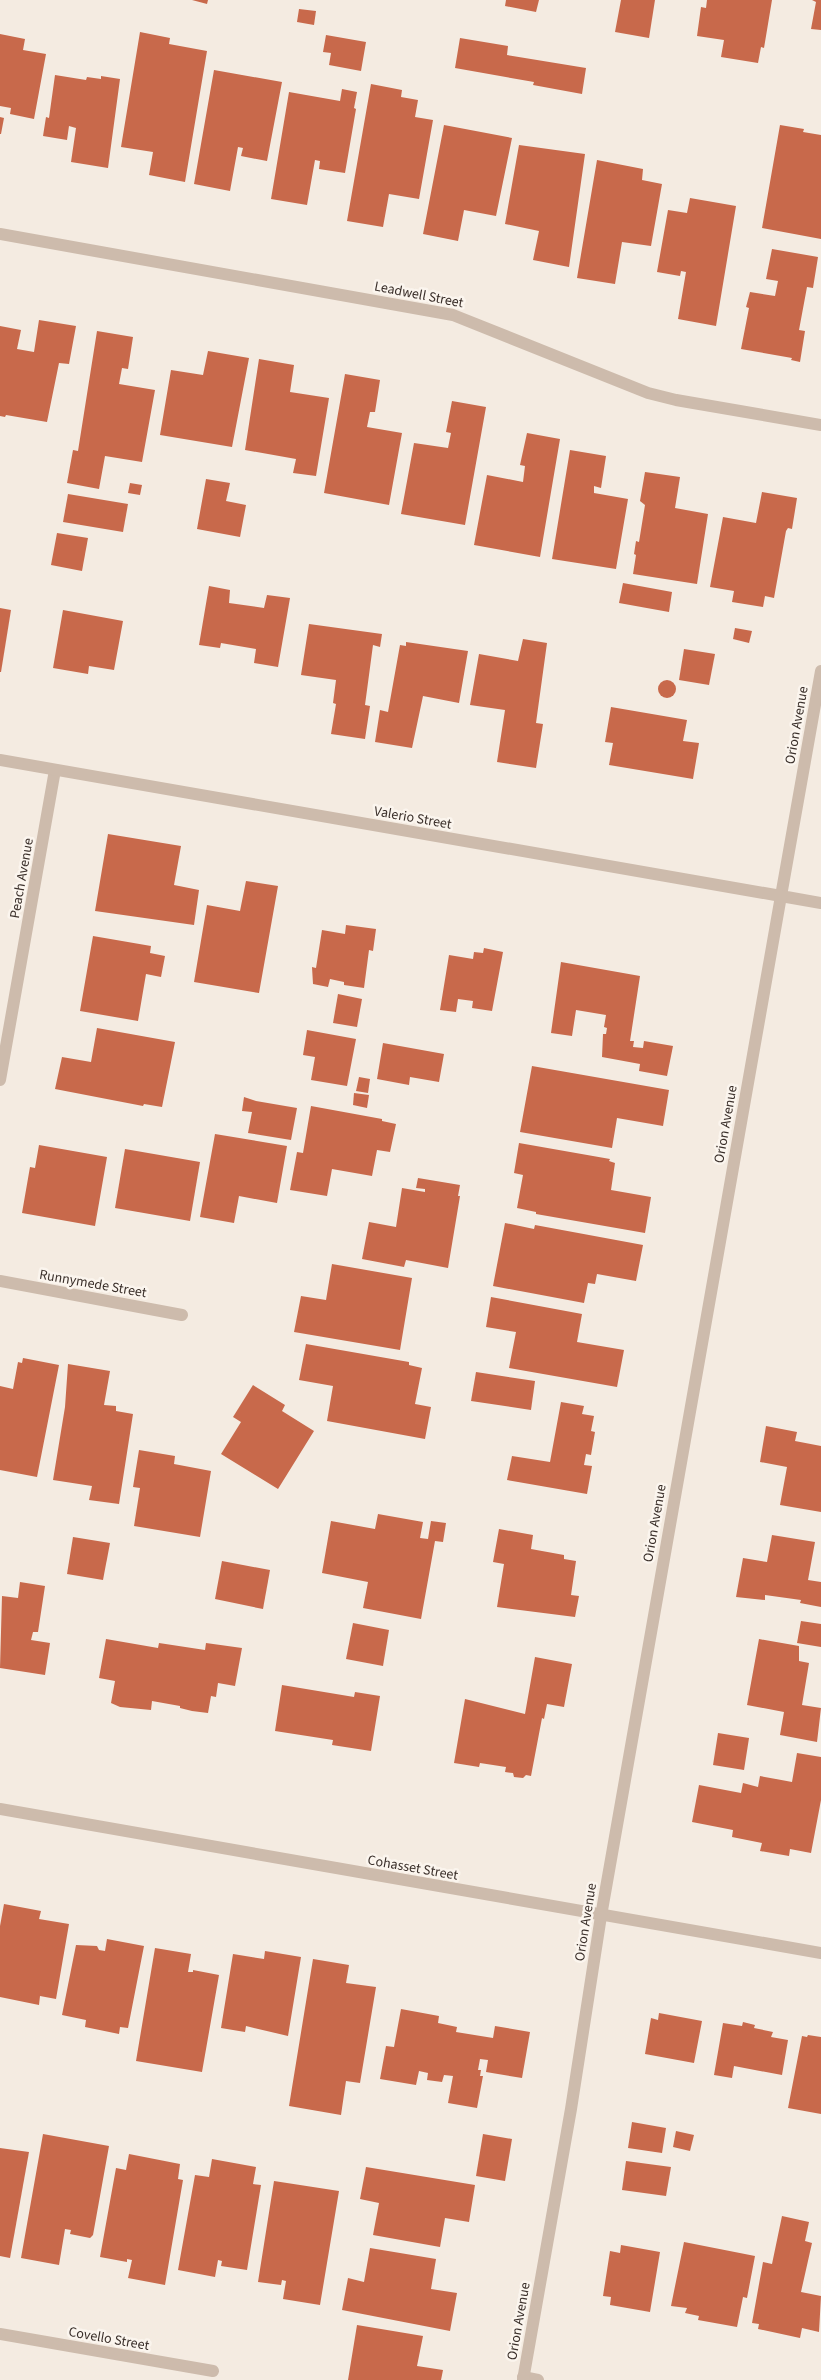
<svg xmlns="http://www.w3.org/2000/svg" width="821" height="2380" font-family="'Source Sans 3',sans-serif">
	<rect width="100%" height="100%" fill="#f4ebe1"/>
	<g fill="#c8694b">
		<path d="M192,0H208L207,4Z"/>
		<path d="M506,0H539L536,12L505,6Z"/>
		<path d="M621,0H655L649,38L615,32Z"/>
		<path d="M707,0H772L764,48L761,47L758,63L721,57L724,40L697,36L701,7L706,8Z"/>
		<path d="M812,0H821V30L811,29L816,2Z"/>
		<path d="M299,9L316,11L314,25L297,22Z"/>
		<path d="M140,32L170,38L169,44L207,51L185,182L149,175L153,152L121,147Z"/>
		<path d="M0,34L25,39L23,50L46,54L34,119L10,114L11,108L0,106Z"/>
		<path d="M326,35L366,42L361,71L329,65L331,53L323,52Z"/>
		<path d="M460,38L508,46L507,55L586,68L582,94L533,85L534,82L455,68Z"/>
		<path d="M214,70L282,82L267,161L241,156L243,148L238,147L230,191L194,184Z"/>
		<path d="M55,75L86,80L87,77L101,79V76L120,79L108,168L71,162L76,128L69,126L67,140L43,136L46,117L49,118Z"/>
		<path d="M371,84L402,90L401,97L418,100L415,117L433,120L419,199L389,194L383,227L347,221Z"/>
		<path d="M342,89L357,92L354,108L356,109L345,173L319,169L320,161L315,160L307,205L271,199L289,92L340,101Z"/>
		<path d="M0,117L4,118L1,134H0Z"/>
		<path d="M444,125L512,138L496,216L464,210L458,241L423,234Z"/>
		<path d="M780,125L804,129L803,132L821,135V239L762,228Z"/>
		<path d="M519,145L585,154L569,267L533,260L539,231L505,224Z"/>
		<path d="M597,160L643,169L642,180L662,184L651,246L622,242L615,284L577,278Z"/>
		<path d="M690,198L736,206L716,326L678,319L686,272L681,271L680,276L657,272L668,210L687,213Z"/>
		<path d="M772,249L818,257L813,288L807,287L799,330L805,331L800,362L791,360L792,358L741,349L749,308L746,307L750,292L775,296L778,281L766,279Z"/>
		<path d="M39,320L76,326L69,364L59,363L47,422L6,415L5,417L0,416V326L21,330L17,349L34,352Z"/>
		<path d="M97,331L133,337L128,369L122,368L119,384L155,390L142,462L105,456L99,489L67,483L73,450L78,451Z"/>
		<path d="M208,351L249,358L232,447L160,435L171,370L203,375Z"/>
		<path d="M259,359L294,365L290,392L329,398L316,476L293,473L296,459L245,450Z"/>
		<path d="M345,374L380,380L375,412H370L367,427L402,433L389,505L324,493Z"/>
		<path d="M452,401L486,407L465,525L401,514L414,443L448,448L451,433L446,432Z"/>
		<path d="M527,433L560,439L540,557L474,545L487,475L523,482L525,466L520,465Z"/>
		<path d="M570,450L606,456L601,488L594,486V493L628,499L616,569L552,559Z"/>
		<path d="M645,472L680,477L675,508L708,514L697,584L633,574L636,555L634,554L636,541L639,542L645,505L640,501Z"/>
		<path d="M206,479L230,483L226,501L246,505L240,537L197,529Z"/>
		<path d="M130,483L142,485L140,495L128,493Z"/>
		<path d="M762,492L797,498L792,529L788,528L786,531L774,598L765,596L763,607L732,602L734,591L710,587L723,517L756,523Z"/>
		<path d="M68,494L128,504L123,532L63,522Z"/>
		<path d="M57,533L88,538L82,571L51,565Z"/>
		<path d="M623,583L672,592L669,612L619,603Z"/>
		<path d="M209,586L230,590L229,603L264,608L267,595L290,598L278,667L254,663L256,649L221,643L220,648L199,645Z"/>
		<path d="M0,608L11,610L1,672H0Z"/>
		<path d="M63,610L123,621L114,670L89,666L88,674L53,668Z"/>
		<path d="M309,624L382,634L380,647L373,645L365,705L370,706L365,739L331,734L336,704L333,703L336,680L301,675Z"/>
		<path d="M735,628L752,631L749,643L733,639Z"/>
		<path d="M523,639L547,643L536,723L543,724L536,768L497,762L505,710L470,705L479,654L518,661Z"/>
		<path d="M406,642L468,651L459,703L423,696L412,748L375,742L380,710L388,712L400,645L406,646Z"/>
		<path d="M684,649L715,654L709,685L679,680Z"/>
		<circle cx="667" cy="689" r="9"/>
		<path d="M611,707L687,720L683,741L699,743L693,779L609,765L613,743L605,742Z"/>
		<path d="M108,834L181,846L174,885L199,890L194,925L95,911Z"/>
		<path d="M246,881L278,886L259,993L194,982L207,905L240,911Z"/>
		<path d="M346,925L376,929L373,951L369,950L364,988L344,985V982L330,979L328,987L313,984L312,967L316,968L322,930L345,934Z"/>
		<path d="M93,936L151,946L150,953L165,956L161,977L146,974L138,1021L80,1011Z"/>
		<path d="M484,948L503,952L492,1011L472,1008L473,1001L458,999L456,1012L440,1010L449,955L473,959L474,952L483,953Z"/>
		<path d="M561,962L640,976L630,1041H634L633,1047L643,1048L644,1041L673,1046L667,1076L639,1071L640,1064L602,1057L603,1034H606L607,1028L604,1027L606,1015L576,1010L572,1036L551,1033Z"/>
		<path d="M338,994L362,999L357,1027L333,1023Z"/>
		<path d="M97,1028L175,1042L162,1107L144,1104L143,1106L55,1089L62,1057L91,1062Z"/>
		<path d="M307,1030L356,1039L347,1086L311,1080L315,1057L303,1055Z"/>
		<path d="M383,1043L444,1054L439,1082L410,1077L409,1085L377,1079Z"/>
		<path d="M532,1066L669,1090L663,1126L617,1118L612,1148L520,1132Z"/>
		<path d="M359,1077L370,1079L368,1093L356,1091Z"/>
		<path d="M354,1093L369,1095L367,1108L353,1105Z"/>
		<path d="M244,1097L256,1101L297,1108L291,1140L248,1133L252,1112L242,1111Z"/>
		<path d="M311,1106L382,1119V1121L396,1124L390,1152L377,1150L372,1176L332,1169L327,1196L290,1190L297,1152L303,1153Z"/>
		<path d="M215,1134L287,1146L277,1203L239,1196L234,1223L200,1217Z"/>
		<path d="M519,1143L610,1159L609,1161L615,1163L611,1190L651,1197L645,1233L536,1214V1212L517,1208L523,1175L514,1173Z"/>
		<path d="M39,1145L107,1157L95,1226L22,1213L30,1167L35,1168Z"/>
		<path d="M125,1149L200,1162L190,1221L115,1208Z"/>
		<path d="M418,1178L460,1185L458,1196H460L448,1268L406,1260L404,1267L362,1259L369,1222L396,1227L402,1188L425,1192V1189L416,1188Z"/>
		<path d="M505,1223L534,1229L535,1225L643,1245L636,1281L597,1274L595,1284L588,1283L584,1303L493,1286Z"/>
		<path d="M332,1264L412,1278L400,1350L294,1332L301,1296L326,1300Z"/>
		<path d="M491,1297L582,1314L577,1342L624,1350L617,1387L509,1368L516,1332L486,1327Z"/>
		<path d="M306,1344L409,1362V1365L422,1368L415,1404L431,1407L425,1439L327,1421L333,1386L299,1380Z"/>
		<path d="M23,1358L59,1365L37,1477L0,1470V1386L13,1389L18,1362L22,1363Z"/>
		<path d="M68,1364L110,1371L104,1405L116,1406V1411L133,1414L119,1504L89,1500L92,1486L53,1480L65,1407Z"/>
		<path d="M476,1372L535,1381L531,1410L471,1401Z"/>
		<path d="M253,1385L285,1405L282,1411L314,1431L278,1489L221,1454L241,1422L233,1417Z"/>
		<path d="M561,1402L584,1406L582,1414L594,1416L591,1431L595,1432L591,1455L586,1454L584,1465L592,1466L587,1494L507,1480L512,1456L550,1462Z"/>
		<path d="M766,1426L797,1432L795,1441L821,1446V1512L780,1505L787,1467L760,1462Z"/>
		<path d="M139,1450L175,1456L174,1464L211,1471L200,1537L134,1526L140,1488L133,1487Z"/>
		<path d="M378,1514L423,1522L420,1538L428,1539L431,1521L446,1523L443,1542L435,1541L421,1619L363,1608L368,1582L322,1573L331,1521L375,1529Z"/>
		<path d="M499,1529L533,1535L531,1549L564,1555V1559L576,1561L571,1595L579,1596L575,1617L497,1607L504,1564L493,1562Z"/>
		<path d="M772,1535L815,1542L808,1580L821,1582V1607L800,1603L801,1600L765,1595V1600L736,1597L743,1558L767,1562Z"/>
		<path d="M73,1537L110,1543L103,1580L67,1574Z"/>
		<path d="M222,1561L270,1570L263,1609L215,1599Z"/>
		<path d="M20,1582L45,1586L38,1632H33L31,1640L50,1643L45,1675L0,1668L2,1596L18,1598Z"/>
		<path d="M801,1621L821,1624V1647L797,1643Z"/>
		<path d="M353,1623L389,1630L383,1666L346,1659Z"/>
		<path d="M106,1639L158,1648L159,1643L205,1650L206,1643L242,1648L235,1686L218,1683L216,1697L211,1696L208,1713L192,1711L180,1708V1706L152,1701L151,1710L120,1707L111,1703L115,1681L99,1678Z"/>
		<path d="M759,1639L799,1646V1661L809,1663L802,1705L821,1708L817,1742L780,1735L784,1712L747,1705Z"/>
		<path d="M535,1657L572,1664L564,1707L547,1704L544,1719L542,1718L531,1776L526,1775L523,1778L514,1777L513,1773L505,1772L506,1767L480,1763L479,1767L454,1763L465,1699L525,1714Z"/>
		<path d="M282,1685L354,1697L355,1692L380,1696L371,1751L332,1745L333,1740L275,1731Z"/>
		<path d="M718,1733L749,1738L744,1770L713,1765Z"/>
		<path d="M797,1753L821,1757V1800L811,1853L790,1849L789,1856L760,1851L762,1843L732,1837L733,1830L692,1822L699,1785L741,1793L743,1783L758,1787L760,1776L792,1782Z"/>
		<path d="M4,1904L41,1911L39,1919L69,1924L56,1999L40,1996L39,2005L0,1997V1926Z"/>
		<path d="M107,1939L144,1946L128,2028L120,2027L119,2034L85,2027L86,2020L62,2015L76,1945L97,1946L99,1950L105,1951Z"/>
		<path d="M155,1948L191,1954L188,1972H193V1970L219,1975L202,2072L136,2061Z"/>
		<path d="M265,1951L301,1957L288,2036L246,2026L245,2032L221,2028L233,1954L264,1959Z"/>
		<path d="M313,1959L349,1965L346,1983L376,1987L360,2083L346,2081L341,2115L289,2106Z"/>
		<path d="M401,2009L439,2016L438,2023L457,2027L456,2032L493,2038L495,2026L530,2032L522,2078L486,2072L488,2060L480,2059L478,2070H481L480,2076H483L477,2108L448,2103L453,2076L444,2075L442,2082L427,2080L428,2073L419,2071L416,2085L380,2079L386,2046L394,2047Z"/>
		<path d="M659,2013L702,2021L694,2063L645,2054L651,2018L658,2020Z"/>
		<path d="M743,2022L755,2025L754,2028L773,2032L771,2037L788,2040L782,2075L734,2066L732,2078L714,2075L723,2023L742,2026Z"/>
		<path d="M808,2035L821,2037V2114L788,2108L802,2036L807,2037Z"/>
		<path d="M632,2122L666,2128L662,2153L628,2148Z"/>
		<path d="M676,2131L694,2135L690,2151L673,2147Z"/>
		<path d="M43,2134L109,2146L93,2235L90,2238L70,2234L71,2230L65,2229L59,2265L21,2258Z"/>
		<path d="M483,2134L512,2139L505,2181L476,2176Z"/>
		<path d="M0,2148L29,2152L10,2258L0,2256Z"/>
		<path d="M129,2154L180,2164L178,2179L183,2180L165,2285L128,2278L132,2260L127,2259V2262L100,2257L116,2168L126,2170Z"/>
		<path d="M212,2159L256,2167L253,2184L261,2185L247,2270L221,2266L222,2261L218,2260L215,2277L178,2270L195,2175L209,2177Z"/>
		<path d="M626,2161L671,2167L666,2196L622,2190Z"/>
		<path d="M366,2167L475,2185L469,2222L445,2218L440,2247L373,2235L379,2203L360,2199Z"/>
		<path d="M274,2181L339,2191L320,2305L283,2299L286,2281L282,2280L281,2285L258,2282Z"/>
		<path d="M782,2216L809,2222L805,2241L812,2243L801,2292L821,2296L819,2332L802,2328L800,2338L758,2329L759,2324L752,2323L763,2262L772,2264Z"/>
		<path d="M684,2242L755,2256L747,2298L743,2297L737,2327L698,2320L699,2316L685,2313L687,2308L671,2306Z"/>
		<path d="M621,2245L660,2252L650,2312L610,2305L611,2297L603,2296L610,2251L620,2253Z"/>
		<path d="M370,2248L436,2259L431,2289L457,2293L450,2331L342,2310L348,2278L364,2282Z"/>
		<path d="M357,2325L423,2336L417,2366L443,2370L441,2380H348Z"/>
	</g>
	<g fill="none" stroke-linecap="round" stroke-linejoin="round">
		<g stroke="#cdbbac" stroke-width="12">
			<path d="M0,234L453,315L648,393L676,400L821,425"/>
			<path d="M821,671L781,896L821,903"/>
			<path d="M0,1080L55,770"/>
			<path d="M0,1281L182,1315"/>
			<path d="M0,1809L821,1953"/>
			<path d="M0,2334L213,2371"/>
			<path d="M523,2377L538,2380"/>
		</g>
		<path stroke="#cdbbac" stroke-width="12" d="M0,760L781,896L601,1916L571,2109L523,2380"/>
	</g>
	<g text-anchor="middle" stroke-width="5" stroke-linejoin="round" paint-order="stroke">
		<g font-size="14" fill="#3b302b" stroke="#fbf5ee">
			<text transform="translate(419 294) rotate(11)" y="5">Leadwell Street</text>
			<text transform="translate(796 725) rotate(-80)" y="5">Orion Avenue</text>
			<text transform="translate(413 817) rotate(10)" y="5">Valerio Street</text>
			<text transform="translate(21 878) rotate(-80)" y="5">Peach Avenue</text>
			<text transform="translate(725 1124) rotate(-80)" y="5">Orion Avenue</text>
			<text transform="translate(93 1283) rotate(10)" y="5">Runnymede Street</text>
			<text transform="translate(654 1523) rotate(-80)" y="5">Orion Avenue</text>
			<text transform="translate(413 1867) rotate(10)" y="5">Cohasset Street</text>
			<text transform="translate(585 1922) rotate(-81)" y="5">Orion Avenue</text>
			<text transform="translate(518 2321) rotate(-80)" y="5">Orion Avenue</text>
			<text transform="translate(109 2338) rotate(10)" y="5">Covello Street</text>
		</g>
	</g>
</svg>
